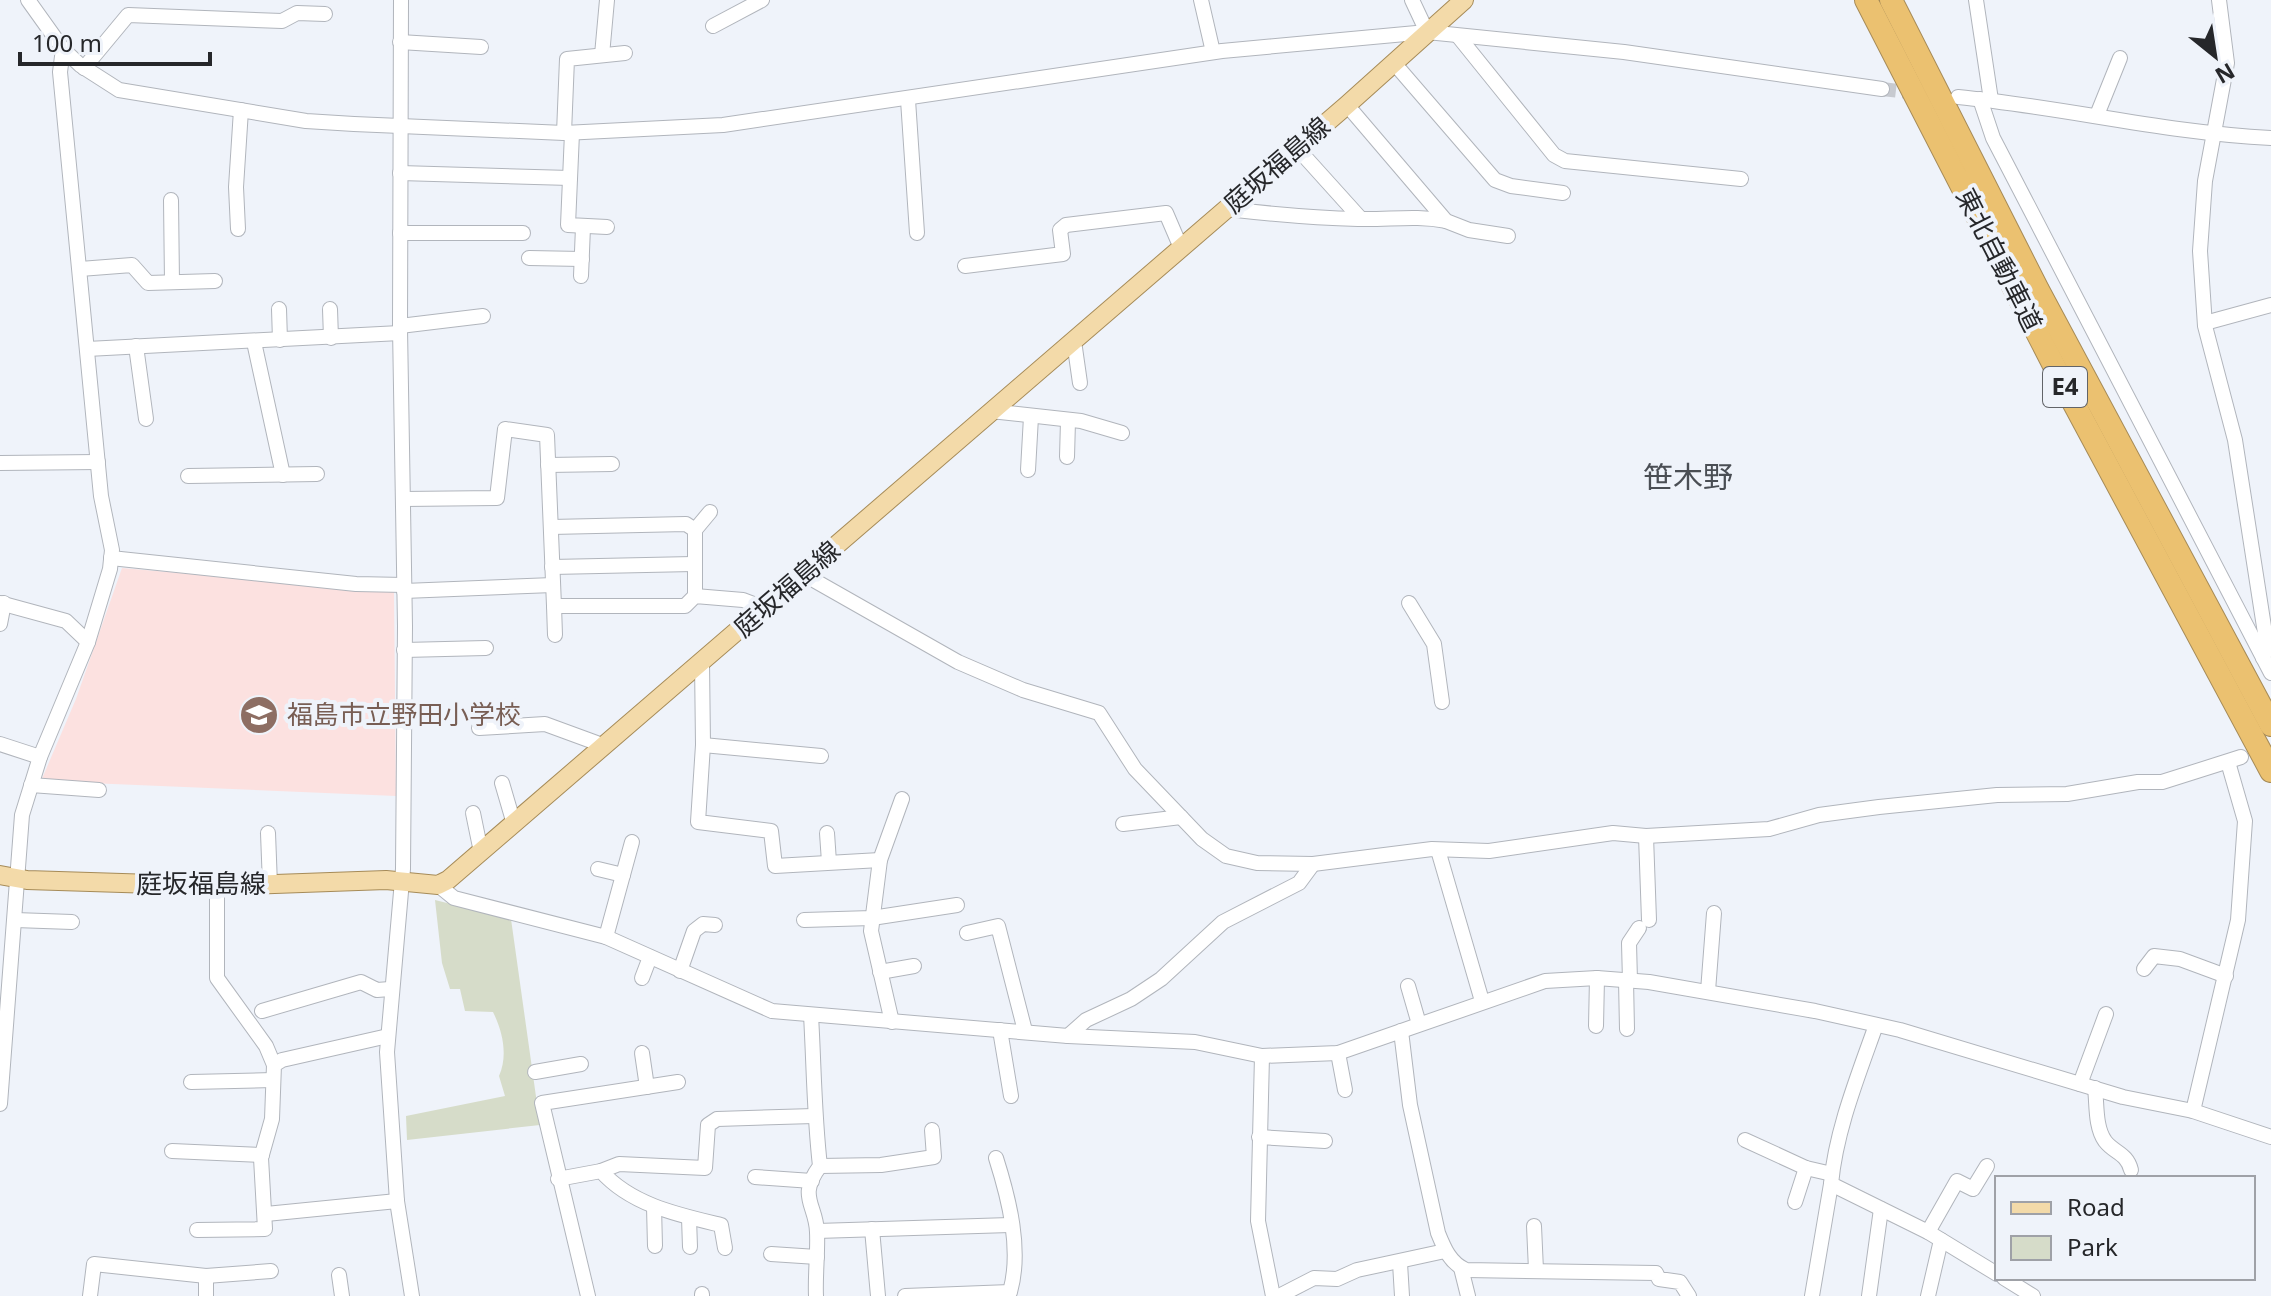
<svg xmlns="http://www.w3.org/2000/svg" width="2271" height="1296" font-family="'Noto Sans','Noto Sans JP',sans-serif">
	<rect width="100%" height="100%" fill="#eff3fa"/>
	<path fill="#fce1e0" d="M122,568L394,592L396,796L41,781L76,699Z"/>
	<path fill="#d6dcc9" d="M435,900L511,919L540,1125L407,1140L406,1116L505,1096L499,1076C508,1056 503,1032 493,1012L465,1011L460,989H450L442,963Z"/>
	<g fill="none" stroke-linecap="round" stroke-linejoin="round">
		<path stroke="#c7cad0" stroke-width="14" stroke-dasharray="14 7" stroke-linecap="butt" d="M1882,89L1917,93"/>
		<defs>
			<g id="minor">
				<path d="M28,0L63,49L80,65L119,90L306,121L354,124L564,133L723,125L1222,51L1427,32L1624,52L1882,89"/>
				<path d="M401,0L400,328L405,626L403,869L387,1052L397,1201L412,1296"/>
				<path d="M1201,0L1213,52"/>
				<path d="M1412,0L1427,32"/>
				<path d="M1976,0L1991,100"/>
				<path d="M2219,0L2227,63L2205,181L2200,251L2205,326L2235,440L2267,646L2263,658"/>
				<path d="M713,26L762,0"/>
				<path d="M1458,36L1554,155L1565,161L1741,179"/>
				<path d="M400,42L481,47"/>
				<path d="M602,55L607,0"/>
				<path d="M1394,63L1495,180L1511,186L1563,193"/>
				<path d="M84,68L128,15L282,21L297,13L325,14"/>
				<path d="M1958,97C2063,107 2166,133 2271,138"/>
				<path d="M1980,99L1993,138L2271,673"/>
				<path d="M908,100L917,233"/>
				<path d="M1347,105L1446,221L1469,230L1508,236"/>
				<path d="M2097,115L2120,58"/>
				<path d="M564,133L567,59L625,53"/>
				<path d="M572,133L568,225L607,227"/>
				<path d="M1297,148L1361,219"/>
				<path d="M400,173L570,178"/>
				<path d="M171,200L172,282"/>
				<path d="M1227,209C1271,214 1314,218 1358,219C1389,220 1416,215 1446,221"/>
				<path d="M238,229L236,187L241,110"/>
				<path d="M400,233H523"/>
				<path d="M529,258L582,259"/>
				<path d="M965,266L1063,254L1060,230L1066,225L1166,213L1181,248"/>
				<path d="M80,269L132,265L148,283L215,281"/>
				<path d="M581,276L583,227"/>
				<path d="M279,309L280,340"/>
				<path d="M330,309L331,338"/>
				<path d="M2205,323L2271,305"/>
				<path d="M400,326L483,316"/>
				<path d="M254,342L283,475"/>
				<path d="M1071,343L1075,348L1080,383"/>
				<path d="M136,346L146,419"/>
				<path d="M87,349L400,333"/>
				<path d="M991,411L1081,421L1122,433"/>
				<path d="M1067,457L1068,421"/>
				<path d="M0,463L98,462"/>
				<path d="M548,465L612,464"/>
				<path d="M1028,470L1031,417"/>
				<path d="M188,476L317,474"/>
				<path d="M403,499L497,498L505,429L547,435L554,606H685L695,596L743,600L764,608"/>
				<path d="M551,527L686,524L695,530V596"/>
				<path d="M695,530L710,512"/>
				<path d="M111,558L356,584L404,585"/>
				<path d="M552,567L693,564"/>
				<path d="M803,574L958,662L1023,690L1099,713L1135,769L1202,839L1226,856L1257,863L1313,864L1432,849L1489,851L1613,833L1646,836L1769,829L1819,815L1879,807L1997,795L2067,794L2138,782H2162L2241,757"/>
				<path d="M404,591L553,585"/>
				<path d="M0,603L66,621L88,642"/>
				<path d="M1409,603L1434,644L1442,702"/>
				<path d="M554,606L555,635"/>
				<path d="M0,624L4,603"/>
				<path d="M404,650L486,648"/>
				<path d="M702,662L703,745L698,822L771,831L775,866L880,860"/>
				<path d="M479,728L545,724L605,746"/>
				<path d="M0,744L40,757"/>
				<path d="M703,745L821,756"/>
				<path d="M502,783L514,824"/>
				<path d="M31,785L99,790"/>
				<path d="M473,813L481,852"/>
				<path d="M1123,824L1181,817"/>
				<path d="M268,833L270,885"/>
				<path d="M827,833L829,862"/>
				<path d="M1646,836L1649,920"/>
				<path d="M1438,850L1482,1001"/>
				<path d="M598,869L623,875"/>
				<path d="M438,885L454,898L606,937L772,1011L1068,1036L1195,1042L1262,1056L1338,1053L1545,981L1597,978L1649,982L1815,1011L1900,1030L2123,1097L2193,1111L2271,1137"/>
				<path d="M217,886V978L266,1046L274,1065"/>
				<path d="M15,920L72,922"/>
				<path d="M804,920L872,918L957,905"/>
				<path d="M967,933L998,926L1025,1031"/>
				<path d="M606,937L632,842"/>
				<path d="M2144,969L2154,956L2180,959L2226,976"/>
				<path d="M680,971L694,931L703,924L715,925"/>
				<path d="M880,972L914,966"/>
				<path d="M642,978L650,957"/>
				<path d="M1626,980L1627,1029"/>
				<path d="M1630,981L1629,943L1639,928"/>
				<path d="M1408,986L1419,1024"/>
				<path d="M1708,991L1714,913"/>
				<path d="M262,1011L361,982L377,990L390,989"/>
				<path d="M811,1015C814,1067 814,1114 820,1166C797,1197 816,1204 817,1232C818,1253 815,1275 816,1296"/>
				<path d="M892,1022L871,931L880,860L902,799"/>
				<path d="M1876,1025C1858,1076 1836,1130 1831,1184L1928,1232L1997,1274"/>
				<path d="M1596,1026L1597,978"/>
				<path d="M1000,1030L1011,1096"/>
				<path d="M1401,1031L1410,1105L1438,1233C1444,1248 1450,1263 1466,1270L1656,1273L1659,1279L1680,1282L1689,1296"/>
				<path d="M1068,1036L1086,1020L1131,999L1161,979L1223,922L1299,883L1313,864"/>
				<path d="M642,1053L647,1087"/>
				<path d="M1338,1053L1345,1090"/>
				<path d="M1262,1056L1258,1221L1273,1296"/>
				<path d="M535,1072L581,1064"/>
				<path d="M191,1082L273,1080"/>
				<path d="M2080,1084L2106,1014"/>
				<path d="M2095,1088C2097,1104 2095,1127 2105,1141C2114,1153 2127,1153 2131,1170"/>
				<path d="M0,1104L22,815L40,757L88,642L110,569L112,550L101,496L60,72L63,49"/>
				<path d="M2193,1111L2238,920L2245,821L2228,762"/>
				<path d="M1259,1137L1325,1141"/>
				<path d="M1745,1140L1806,1168L1832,1174"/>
				<path d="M172,1151L262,1155"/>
				<path d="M820,1166L881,1165L934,1157L932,1130"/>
				<path d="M601,1171L619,1164L705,1168L708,1125L717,1119L814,1116"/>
				<path d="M755,1177L812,1181"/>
				<path d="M558,1179L601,1171C631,1205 679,1215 721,1225L725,1248"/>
				<path d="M1795,1202L1806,1168"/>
				<path d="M654,1207L655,1246"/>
				<path d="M266,1214L397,1201"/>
				<path d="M689,1218L690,1247"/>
				<path d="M1534,1226L1536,1270"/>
				<path d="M872,1229L878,1296"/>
				<path d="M197,1230L265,1229L261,1158L272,1119L274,1065L282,1060L388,1036"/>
				<path d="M817,1231L1010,1225"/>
				<path d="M1928,1232L1957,1181L1973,1189L1987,1166"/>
				<path d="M771,1254L817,1257"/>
				<path d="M1400,1263L1402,1296"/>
				<path d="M1461,1268L1468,1296"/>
				<path d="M339,1275L342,1296"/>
				<path d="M2004,1278L2033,1296"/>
				<path d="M702,1294V1296"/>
				<path d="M90,1296L94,1264L206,1276L271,1271"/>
				<path d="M206,1296V1276"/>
				<path d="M588,1296L542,1103L678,1082"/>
				<path d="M905,1296L1010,1292C1022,1250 1009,1199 996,1158"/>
				<path d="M1279,1296L1314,1278L1337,1279L1357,1270L1445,1251"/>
				<path d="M1812,1296L1831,1184"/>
				<path d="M1869,1296L1881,1209"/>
				<path d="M1928,1296L1941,1240"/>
			</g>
			<path id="major" d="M0,875L27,880L217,886L386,880L438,885L448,880L1347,105L1464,0"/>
			<g id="highway">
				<path d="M1866,0L2063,383L2271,771"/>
				<path d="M1891,0L2038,290L2271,725"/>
			</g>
		</defs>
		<use href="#minor" stroke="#b1b5bc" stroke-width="16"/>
		<use href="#major" stroke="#a68b58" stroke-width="20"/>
		<use href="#highway" stroke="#a68b58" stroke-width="24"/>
		<use href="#minor" stroke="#fff" stroke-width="14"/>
		<use href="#major" stroke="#f3daa9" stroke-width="18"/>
		<use href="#highway" stroke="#ebc170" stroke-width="22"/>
	</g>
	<defs>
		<symbol id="school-disc" viewBox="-11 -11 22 22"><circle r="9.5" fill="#8d6e63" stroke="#eff3fa"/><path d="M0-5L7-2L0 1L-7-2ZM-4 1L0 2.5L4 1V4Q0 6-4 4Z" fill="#fff"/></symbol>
	</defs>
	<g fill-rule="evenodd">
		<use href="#school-disc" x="237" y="693" width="44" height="44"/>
	</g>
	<g text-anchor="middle" stroke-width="8" stroke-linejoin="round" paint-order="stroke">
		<rect fill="#eff3fa" stroke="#626468" stroke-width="2" x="2043" y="367" width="44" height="40" rx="6"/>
		<g font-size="24" font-weight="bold" fill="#26272a">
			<text x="2065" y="395">E4</text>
		</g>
		<g font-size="26" fill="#26272a" stroke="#eff3fa">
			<text transform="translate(1277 165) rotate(-41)" y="9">庭坂福島線</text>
			<text transform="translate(1999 260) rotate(63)" y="9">東北自動車道</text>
			<text transform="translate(787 589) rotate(-41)" y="9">庭坂福島線</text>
			<text x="201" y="893">庭坂福島線</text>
		</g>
		<g font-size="26" fill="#785e54" stroke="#eff3fa" text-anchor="start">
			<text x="287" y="724">福島市立野田小学校</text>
		</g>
		<g font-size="30" fill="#4a4e54" stroke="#eff3fa">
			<text x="1688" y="488">笹木野</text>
		</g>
	</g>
	<rect x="1995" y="1176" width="260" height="104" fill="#eff3fa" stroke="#9fa1a7" stroke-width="2"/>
	<rect x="2011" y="1202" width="40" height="12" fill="#f3daa9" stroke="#9fa1a7" stroke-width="2"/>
	<text x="2067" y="1216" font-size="24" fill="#26272a">Road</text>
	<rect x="2011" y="1236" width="40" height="24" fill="#d6dcc9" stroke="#9fa1a7" stroke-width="2"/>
	<text x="2067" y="1256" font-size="24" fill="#26272a">Park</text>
	<g transform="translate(2215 56) rotate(150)" stroke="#eff3fa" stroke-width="6" paint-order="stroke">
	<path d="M0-6L14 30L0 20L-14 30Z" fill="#26272a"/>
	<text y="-12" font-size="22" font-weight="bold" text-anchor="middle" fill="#26272a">N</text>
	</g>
	<path d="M20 52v12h190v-12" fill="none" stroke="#26272a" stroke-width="4"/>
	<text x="32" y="52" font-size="24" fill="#26272a" stroke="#eff3fa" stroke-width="6" paint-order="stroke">100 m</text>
</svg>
